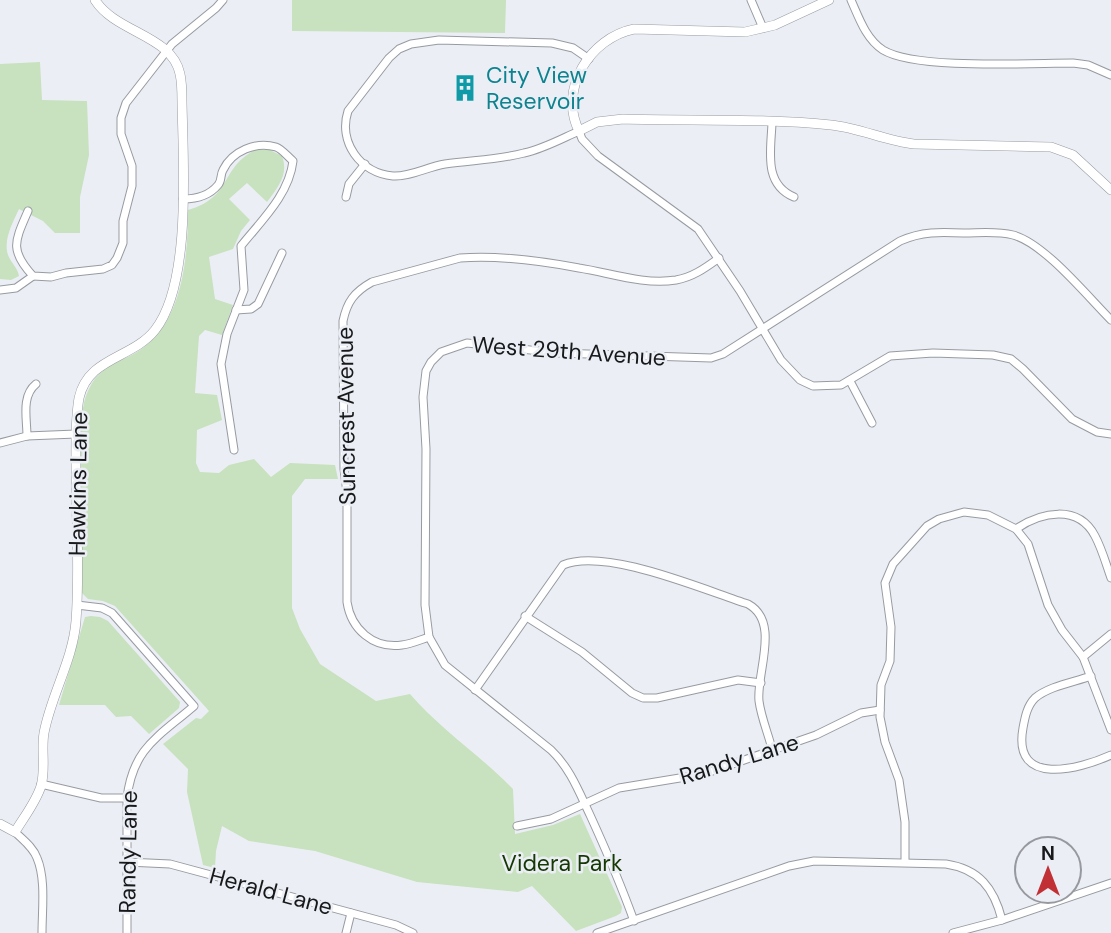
<svg xmlns="http://www.w3.org/2000/svg" width="1111" height="933" font-family="'DM Sans',sans-serif">
	<rect width="100%" height="100%" fill="#ebeff5"/>
	<g fill="#c8e1be">
		<path d="M292,0H506L505,33L292,31Z"/>
		<path d="M40,62L42,100L87,101L89,155L80,197V233H55L43,221L19,209C13,222 3,240 8,255C11,263 18,268 19,276L11,280L0,279V64Z"/>
		<path d="M255,150H270L282,156C289,174 278,187 267,202L247,183L229,199L250,220L241,231L233,249L209,257L215,299L233,305L222,335L205,330L199,336L195,393L217,395L222,420L197,430L196,463L200,472L219,473L229,465L254,459L271,477L290,463L335,465L338,479H305L292,496V608L300,629L320,664L376,701L410,694C441,730 480,755 513,789L515,834L553,825L580,814L622,907L621,913L616,916L576,931L532,886L518,892L417,882L315,851L249,841L222,826L216,851L215,868L203,865L187,792L188,769L163,744L196,718L201,719L209,711L115,606L103,601L88,599L82,593C82,547 80,501 81,455C82,433 79,406 90,387C101,365 122,362 140,350C183,322 188,256 188,210C233,197 219,169 255,150Z"/>
		<path d="M91,616L100,617L108,621L180,702L179,708L149,734L131,716L116,717L105,705H59L85,617Z"/>
	</g>
	<g fill="none" stroke-linecap="round" stroke-linejoin="round">
		<defs>
			<g id="minor">
				<path d="M751,0L763,28"/>
				<path d="M851,0C859,18 866,39 883,50C916,70 1031,63 1073,63L1088,65L1111,75"/>
				<path d="M589,59L573,48L552,43L439,40L411,44L399,49L389,58L348,111C338,142 360,173 393,176C410,177 427,167 445,164C471,160 498,160 524,153C543,149 561,139 579,131L582,139L598,156L698,229L740,291L781,360L800,380L813,386L841,385L890,356L933,353L993,355L1011,359L1023,369L1072,419L1097,432L1111,434"/>
				<path d="M772,123C771,150 763,184 794,197"/>
				<path d="M346,197L349,184L365,164"/>
				<path d="M183,199C196,199 209,196 218,185C222,181 220,175 223,170C232,151 256,141 276,147C282,149 288,157 293,161C289,195 261,221 241,246L244,290L227,334L221,364L234,450"/>
				<path d="M28,211C15,241 9,250 33,276L51,277L66,273L103,269L112,265L117,258L123,243V221L132,186V166L121,134V118L126,103L172,44L216,8L223,0"/>
				<path d="M0,290L16,288L33,276"/>
				<path d="M236,310L251,309L258,304L282,253"/>
				<path d="M850,381L872,423"/>
				<path d="M27,436C27,419 21,396 36,384"/>
				<path d="M0,443L27,436L76,434"/>
				<path d="M1016,529C1041,512 1078,504 1095,536C1102,549 1106,564 1111,578"/>
				<path d="M77,605L102,608L112,613L194,706C158,737 133,748 127,798V933"/>
				<path d="M525,616L582,652L632,693L643,698H657L738,680L761,683"/>
				<path d="M429,637C420,640 411,644 402,645C373,649 351,629 347,602V493L344,469L343,321C347,302 354,292 372,282L460,258C499,255 542,261 579,268C611,273 643,285 676,280C693,277 705,268 719,258"/>
				<path d="M1083,657L1111,634"/>
				<path d="M1091,676C1075,682 1049,686 1035,698C1027,706 1025,717 1023,728C1012,788 1080,769 1111,755"/>
				<path d="M475,690L563,565C605,547 704,590 748,604C781,622 756,673 759,701C761,717 768,733 772,749"/>
				<path d="M41,784L101,798H127"/>
				<path d="M517,826L551,819L619,788L704,774L816,735L861,713L880,710"/>
				<path d="M15,832C23,840 33,847 37,858C46,879 42,910 42,933"/>
				<path d="M127,862L170,864L396,925L413,933"/>
				<path d="M905,862V822L899,780L885,742L880,717L881,685L890,661L891,627L885,583L893,564L927,526L939,519L964,512L988,515L1016,529L1028,544L1048,605L1062,630L1083,657L1111,730"/>
				<path d="M634,921C621,885 606,850 590,815C579,792 570,768 551,750L445,665L429,637L425,605L426,449L423,397L426,371L431,362L441,352L467,343L557,353L711,358L723,354L900,241C922,231 941,232 964,233C980,233 997,231 1013,235C1044,243 1087,296 1111,320"/>
				<path d="M346,933L351,913"/>
				<path d="M597,933L789,866L814,861L946,864C979,869 994,888 1002,920"/>
				<path d="M953,933L1002,920L1111,883"/>
			</g>
			<g id="tertiary">
				<path d="M829,0L775,25L745,32L634,29C590,38 558,89 579,131L597,122L623,119C691,121 763,118 831,125C860,128 886,141 914,144L1051,147L1073,155L1111,190"/>
				<path d="M0,824L15,832C24,817 36,802 41,786C46,769 41,750 44,733C51,695 73,660 76,621C80,570 76,518 76,467C76,445 75,421 79,398C88,357 132,359 155,330C192,283 183,161 182,102C182,93 182,83 180,74C172,35 116,33 95,0"/>
			</g>
		</defs>
		<use href="#minor" stroke="#979ba1" stroke-width="9"/>
		<use href="#tertiary" stroke="#979ba1" stroke-width="10"/>
		<use href="#minor" stroke="#fff" stroke-width="7"/>
		<use href="#tertiary" stroke="#fff" stroke-width="9"/>
	</g>
	<defs>
		<symbol id="building-bare" viewBox="-9 -9 18 18"><path d="M-4-6H4V6H1V3H-1V6H-4ZM-2.5-4.3h1.7v1.8h-1.7ZM.8-4.3h1.7v1.8H.8ZM-2.5-1h1.7V.8h-1.7ZM.8-1h1.7V.8H.8Z" fill="#0f9aa8" stroke="#ebeff5" stroke-width="2.5" paint-order="stroke"/></symbol>
	</defs>
	<g fill-rule="evenodd">
		<use href="#building-bare" x="446" y="69" width="38" height="38"/>
	</g>
	<g text-anchor="middle" stroke-width="5" stroke-linejoin="round" paint-order="stroke">
		<g font-size="23" fill="#0d838f" stroke="#ebeff5" text-anchor="start">
			<text x="486" y="83">City View<tspan x="486" dy="26">Reservoir</tspan></text>
		</g>
		<g font-size="23" fill="#18191b" stroke="#ebeff5">
			<text transform="translate(569 351) rotate(4)" y="8">West 29th Avenue</text>
			<text transform="translate(346 416) rotate(-91)" y="8">Suncrest Avenue</text>
			<text transform="translate(78 484) rotate(-89)" y="8">Hawkins Lane</text>
			<text transform="translate(739 759) rotate(-17)" y="8">Randy Lane</text>
			<text transform="translate(128 852) rotate(-89)" y="8">Randy Lane</text>
			<text transform="translate(271 891) rotate(15)" y="8">Herald Lane</text>
		</g>
		<g font-size="23" fill="#163802" stroke="#ebeff5">
			<text x="562" y="871">Videra Park</text>
		</g>
	</g>
	<g transform="translate(1048 870)"><circle r="33" fill="#ebeff5" stroke="#97999e" stroke-width="2"/>
	<path d="M0-5L12 26L0 18L-12 26Z" fill="#c03034"/>
	<text y="-10" font-size="19" font-weight="bold" text-anchor="middle" fill="#18191b">N</text>
	</g>
</svg>
